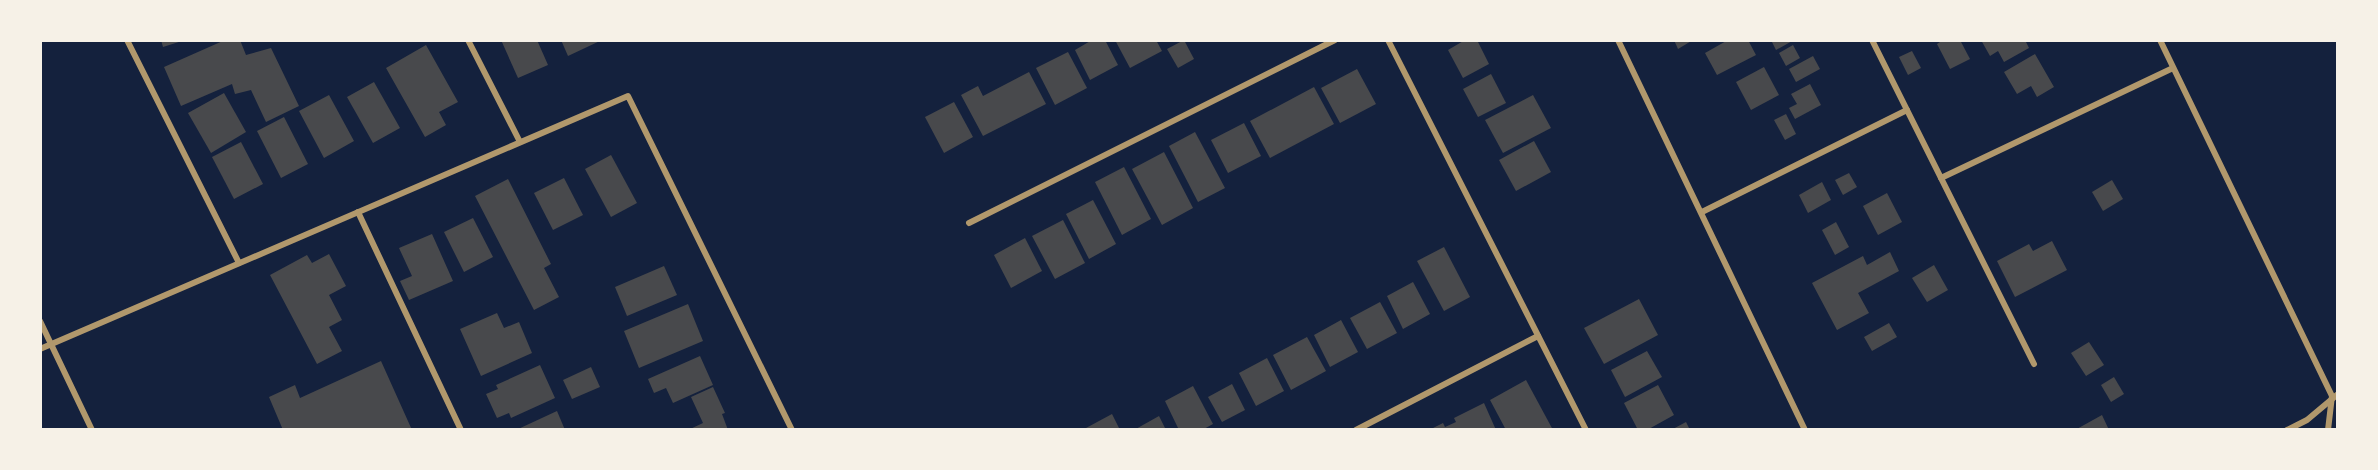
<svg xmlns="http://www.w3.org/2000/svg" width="2378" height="470" font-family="Signika,sans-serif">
	<rect width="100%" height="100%" fill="#14213d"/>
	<g fill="#48494c">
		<path d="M161,40H182V41L163,47Z"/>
		<path d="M225,40H240L246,55L271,48L299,106L266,122L251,90L235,94L232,84L181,106L164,67Z"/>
		<path d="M501,40H537L548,65L518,78Z"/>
		<path d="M561,40H602L568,56Z"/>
		<path d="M1092,40H1105L1118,65L1090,80L1075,50Z"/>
		<path d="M1115,40H1156L1162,51L1130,68Z"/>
		<path d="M1184,40L1194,59L1178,68L1167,49Z"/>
		<path d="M1465,40H1477L1489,64L1463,78L1448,50Z"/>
		<path d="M1674,40H1693L1678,49Z"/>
		<path d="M1728,40H1748L1756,55L1717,75L1705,53Z"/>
		<path d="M1771,40H1794L1776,50Z"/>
		<path d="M1943,40H1960L1970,59L1950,69L1937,44Z"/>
		<path d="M1981,40H2025L2029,48L2004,62L1998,51L1990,56Z"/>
		<path d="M426,45L458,102L439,112L446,125L425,137L386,68Z"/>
		<path d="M1793,45L1800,58L1786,66L1779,53Z"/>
		<path d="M1912,51L1921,68L1908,75L1899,57Z"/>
		<path d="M1068,52L1087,88L1055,105L1036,68Z"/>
		<path d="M2035,54L2054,87L2037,97L2031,86L2017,94L2004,72Z"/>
		<path d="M1813,56L1820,69L1796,82L1789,69Z"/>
		<path d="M1764,67L1779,95L1751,110L1736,82Z"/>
		<path d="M1357,69L1376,104L1340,123L1321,88Z"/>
		<path d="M1029,72L1046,104L983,136L961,95L978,86L983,96Z"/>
		<path d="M1491,74L1506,103L1478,117L1463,89Z"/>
		<path d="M374,82L400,128L373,143L347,97Z"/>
		<path d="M1810,84L1821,105L1795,119L1789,108L1797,104L1791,94Z"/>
		<path d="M1314,87L1334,124L1270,158L1250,121Z"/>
		<path d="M224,93L246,132L211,153L188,113Z"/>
		<path d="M329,95L354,141L324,158L299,111Z"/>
		<path d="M1533,95L1551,128L1503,153L1485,120Z"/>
		<path d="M954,102L973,137L944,153L925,117Z"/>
		<path d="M1786,114L1796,134L1785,140L1774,120Z"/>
		<path d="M284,117L308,164L281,178L257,131Z"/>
		<path d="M1244,123L1261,156L1228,173L1211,140Z"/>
		<path d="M1195,132L1225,188L1198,202L1169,146Z"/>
		<path d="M1534,141L1551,172L1516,191L1499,160Z"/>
		<path d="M241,142L263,184L234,199L212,157Z"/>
		<path d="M1164,152L1193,208L1162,225L1132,169Z"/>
		<path d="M611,155L637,203L611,217L585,169Z"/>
		<path d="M1124,167L1151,219L1122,235L1095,182Z"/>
		<path d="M1849,173L1857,187L1843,195L1835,180Z"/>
		<path d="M564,178L583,215L553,230L534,193Z"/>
		<path d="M508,179L551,264L544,268L559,297L534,310L475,196Z"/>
		<path d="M2112,180L2123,199L2103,211L2092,192Z"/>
		<path d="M1822,182L1831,200L1808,213L1799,195Z"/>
		<path d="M1887,193L1902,222L1878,235L1863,206Z"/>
		<path d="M1093,200L1116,244L1089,259L1066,214Z"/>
		<path d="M473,218L493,257L464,272L444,232Z"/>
		<path d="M1063,220L1085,263L1055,279L1032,236Z"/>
		<path d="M1836,222L1849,247L1835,255L1822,230Z"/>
		<path d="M432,234L453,281L409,300L400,281L412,276L399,248Z"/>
		<path d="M1025,238L1042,271L1011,288L994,255Z"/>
		<path d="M2052,241L2067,270L2015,297L1997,261L2029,244L2033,251Z"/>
		<path d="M1444,247L1470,297L1444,311L1417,261Z"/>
		<path d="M1890,252L1899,271L1858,293L1869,313L1837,330L1812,283L1863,256L1867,265Z"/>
		<path d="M329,254L346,286L329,295L342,320L329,327L342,351L317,364L270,275L307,255L312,263Z"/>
		<path d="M1934,265L1948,290L1927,302L1912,278Z"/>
		<path d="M664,266L677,295L627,316L615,287Z"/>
		<path d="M1413,282L1430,314L1403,329L1387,296Z"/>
		<path d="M1639,299L1658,335L1604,364L1584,328Z"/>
		<path d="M1380,302L1397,333L1367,349L1350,318Z"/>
		<path d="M688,304L703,341L639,368L624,331Z"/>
		<path d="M497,313L504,328L519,322L532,353L481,376L460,329Z"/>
		<path d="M1341,320L1358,352L1330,367L1314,335Z"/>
		<path d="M1889,323L1897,337L1872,351L1864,337Z"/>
		<path d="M1307,337L1326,371L1291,390L1273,355Z"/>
		<path d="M2089,342L2104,365L2086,376L2071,353Z"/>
		<path d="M1647,351L1662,377L1625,397L1611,370Z"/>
		<path d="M700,356L713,385L673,403L666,388L654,393L648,379Z"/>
		<path d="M1267,358L1284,391L1256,406L1239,373Z"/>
		<path d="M381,361L412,430H283L269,397L295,385L300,398Z"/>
		<path d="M540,365L555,398L511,418L509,413L497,418L486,394L498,389L496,385Z"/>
		<path d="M591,367L600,387L572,399L563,380Z"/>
		<path d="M2114,377L2124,394L2111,402L2101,385Z"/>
		<path d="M1526,380L1553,430H1506L1490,400Z"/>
		<path d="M1232,384L1245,410L1222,422L1208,397Z"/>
		<path d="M1658,385L1674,415L1647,430H1638L1624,403Z"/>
		<path d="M1193,386L1213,424L1202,430H1179L1165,401Z"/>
		<path d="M713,387L725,413L722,414L728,430H688L703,423L691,397Z"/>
		<path d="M1484,403L1496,430H1429L1443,423L1445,427L1456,422L1454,418Z"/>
		<path d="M557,411L565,430H516Z"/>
		<path d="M1112,414L1120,430H1087L1086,428Z"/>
		<path d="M2102,415L2109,430H2075Z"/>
		<path d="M1159,416L1166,430H1134Z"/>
		<path d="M1686,422L1690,430H1671Z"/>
	</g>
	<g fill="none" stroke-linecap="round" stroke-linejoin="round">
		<g stroke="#b1986c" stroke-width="6">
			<path d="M127,40L239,263"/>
			<path d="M468,40L520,142"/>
			<path d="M1388,40L1586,430"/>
			<path d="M1618,40L1805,430"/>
			<path d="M1872,40L2034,364"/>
			<path d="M2160,40L2332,396L2328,430"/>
			<path d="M1941,178L2173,68"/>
			<path d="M358,212L461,430"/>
			<path d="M1702,212L1907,110"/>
			<path d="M969,223L1335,40"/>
			<path d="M40,321L92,430"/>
			<path d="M40,349L628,96L792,430"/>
			<path d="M1356,430L1538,336"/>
			<path d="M2287,430L2307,420L2338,394"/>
		</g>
	</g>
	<rect width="2378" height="470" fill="none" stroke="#f6f1e7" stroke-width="84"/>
</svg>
